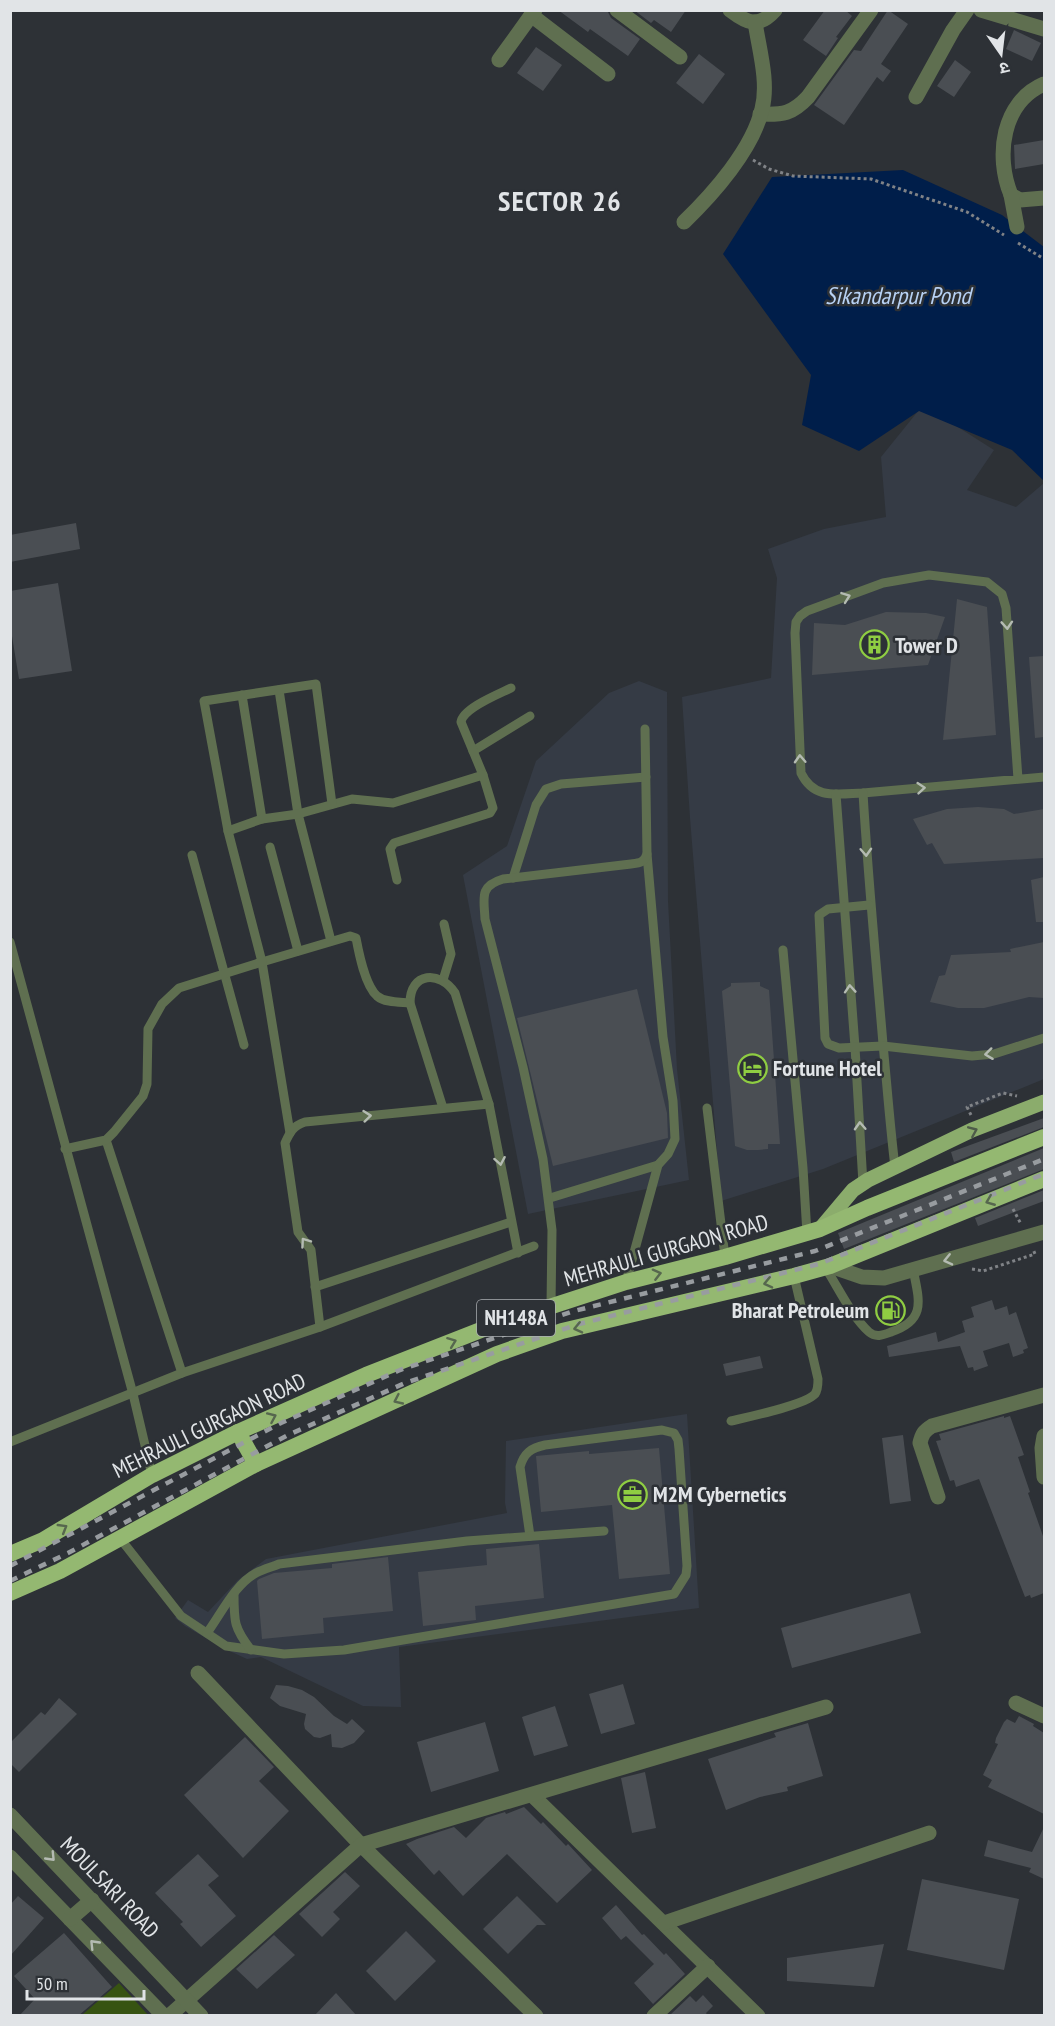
<svg xmlns="http://www.w3.org/2000/svg" width="1055" height="2026" font-family="'PT Sans Narrow','Noto Sans Devanagari',sans-serif">
	<rect width="100%" height="100%" fill="#2d3136"/>
	<g fill="#353b45">
		<path d="M923,405L994,450L967,490L1016,507L1044,483V1079L823,1169L721,1201L690,818L682,697L771,678L777,578L768,549L824,529L886,517L881,457Z"/>
		<path d="M639,681L667,692L668,901L677,1069L689,1180L528,1214L463,875L507,846L536,761L609,693Z"/>
		<path d="M687,1414L699,1608L399,1647L401,1707L363,1706L261,1657L247,1659L223,1648L185,1626L175,1618L188,1600L208,1612L238,1580L266,1559L507,1513L505,1503L506,1441Z"/>
	</g>
	<path fill="#375312" d="M119,1983L148,2015H82Z"/>
	<path fill="#001e4a" d="M903,170L1002,215L1044,247V481L1012,450L919,411L859,451L802,425L811,375L723,254L772,177Z"/>
	<g fill="#4a4e53">
		<path d="M558,10H607L611,18L640,39L628,56L590,29L588,32Z"/>
		<path d="M634,10H686L671,32L654,20L651,23Z"/>
		<path d="M825,10H845L852,16L836,37L838,38L826,56L803,40Z"/>
		<path d="M888,10L908,24L881,64L891,71L883,82L877,77L844,125L814,105L854,50L861,51Z"/>
		<path d="M1014,30L1041,43L1032,61L1006,49Z"/>
		<path d="M536,47L562,65L543,91L517,73Z"/>
		<path d="M699,54L725,74L703,104L676,83Z"/>
		<path d="M955,60L971,72L954,97L937,86Z"/>
		<path d="M1044,140V164L1015,169L1014,145Z"/>
		<path d="M76,523L80,549L10,562V535Z"/>
		<path d="M58,583L72,671L19,679L10,624V591Z"/>
		<path d="M957,599L987,607L996,735L943,740Z"/>
		<path d="M886,612L926,613L945,617L928,665L812,675L814,623L845,625Z"/>
		<path d="M1044,656V737L1035,738L1029,657Z"/>
		<path d="M978,807L1004,809L1014,814L1044,809V858L944,864L932,843L927,845L913,819L947,809Z"/>
		<path d="M1044,877V922H1036L1031,880Z"/>
		<path d="M1044,942V998L1029,997L984,1008H958L930,1002L939,976L945,975L951,955L1011,952L1010,949Z"/>
		<path d="M760,982V986L769,990L780,1144H768V1149L758,1150H747L735,1146L722,991L731,986V983Z"/>
		<path d="M637,989L667,1113L668,1138L553,1166L517,1018Z"/>
		<path d="M1044,1118V1127L954,1162L951,1152Z"/>
		<path d="M1044,1148V1169L844,1249L838,1233Z"/>
		<path d="M1044,1190V1201L978,1226L975,1218Z"/>
		<path d="M992,1300L995,1310L1007,1306L1009,1315L1016,1312L1028,1348L1023,1350L1024,1353L1013,1357L1009,1343L983,1351L988,1366L974,1371L973,1367L968,1368L960,1346L889,1357L887,1346L936,1332L938,1342L965,1332L962,1321L974,1317L971,1307Z"/>
		<path d="M760,1356L763,1368L726,1376L723,1364Z"/>
		<path d="M1004,1416V1418L1010,1416L1024,1455L1018,1457L1030,1492L1028,1493L1044,1539V1593L1031,1598L1030,1595L1025,1597L979,1479L956,1487L954,1480L950,1481L936,1441L941,1440L939,1434Z"/>
		<path d="M903,1435L911,1501L890,1504L882,1438Z"/>
		<path d="M659,1448L670,1574L619,1579L612,1505L541,1512L536,1456L589,1451V1454Z"/>
		<path d="M539,1544L544,1598L475,1606L476,1620L423,1626L418,1572L487,1565L486,1549Z"/>
		<path d="M388,1557L393,1611L323,1618L324,1633L262,1639L257,1581L259,1579L274,1573L332,1568V1564Z"/>
		<path d="M910,1593L921,1633L792,1668L781,1628Z"/>
		<path d="M623,1684L635,1724L601,1734L589,1694Z"/>
		<path d="M276,1685L288,1686L302,1690L314,1697L334,1716L347,1724L352,1719L365,1731L354,1743L342,1748L332,1747L331,1734L320,1738L314,1737L305,1729L304,1724L306,1714L280,1706L270,1698Z"/>
		<path d="M59,1698L77,1714L19,1772L10,1763V1743L41,1712L45,1715Z"/>
		<path d="M555,1706L568,1746L534,1756L522,1717Z"/>
		<path d="M1019,1716L1034,1724L1033,1726L1044,1733V1814L988,1787L992,1780L983,1775L998,1744L995,1743L996,1738L1004,1722L1007,1719L1015,1723Z"/>
		<path d="M485,1722L499,1771L431,1792L417,1742Z"/>
		<path d="M808,1723L823,1776L787,1787L788,1791L760,1797L726,1810L708,1759L776,1737L774,1733Z"/>
		<path d="M245,1737L274,1767L259,1781L289,1811L243,1858L184,1795Z"/>
		<path d="M645,1772L656,1828L632,1833L621,1778Z"/>
		<path d="M524,1807L541,1824L543,1822L566,1846L568,1844L592,1870L557,1903L507,1854L463,1896L439,1870L434,1875L406,1844L417,1839L454,1827L466,1838L486,1818L505,1812L506,1814Z"/>
		<path d="M1044,1827V1879L1029,1872L1031,1868L984,1856L988,1840L1032,1852Z"/>
		<path d="M198,1854L219,1876L208,1885L236,1916L201,1947L180,1924L183,1922L155,1893Z"/>
		<path d="M345,1872L360,1886L333,1912L340,1919L322,1937L299,1914Z"/>
		<path d="M922,1879L1019,1899L1004,1970L907,1950Z"/>
		<path d="M18,1896L44,1918L10,1956V1905Z"/>
		<path d="M517,1896L546,1925H537L508,1954L483,1929Z"/>
		<path d="M616,1905L642,1935L644,1934L664,1955L666,1953L685,1974L653,2004L634,1983L654,1964L626,1936L621,1940L602,1918Z"/>
		<path d="M406,1931L436,1961L395,2001L366,1971Z"/>
		<path d="M64,1933L112,1987L78,2016H19L35,1999L14,1976Z"/>
		<path d="M274,1935L295,1955L257,1989L236,1969Z"/>
		<path d="M884,1944L874,1987L787,1981V1958Z"/>
		<path d="M336,1993L357,2016H314Z"/>
		<path d="M703,1995L713,2006L706,2013L708,2016H669L690,1996L696,2002Z"/>
	</g>
	<g fill="none" stroke-linecap="round" stroke-linejoin="round">
		<g stroke="#808387" stroke-width="3" stroke-dasharray="3 3" stroke-linecap="butt">
			<path d="M753,160L769,169L793,176L871,179L967,212L1004,235"/>
			<path d="M1018,243L1044,259"/>
			<path d="M971,1115L967,1107L1003,1093L1017,1096"/>
			<path d="M1013,1209L1021,1224"/>
			<path d="M972,1269L983,1271L1035,1254L1033,1249"/>
		</g>
		<g stroke="#5f6f50" stroke-width="9">
			<path d="M279,690L298,814L331,941"/>
			<path d="M242,695L262,819"/>
			<path d="M473,751L530,716"/>
			<path d="M483,775L461,722C463,708 499,694 511,688"/>
			<path d="M1018,779L1006,608L1002,594L987,582L929,575L883,583L807,611L800,616L796,622L795,633L801,773C814,800 837,794 863,793L1044,777"/>
			<path d="M863,793C868,878 876,960 883,1044C887,1085 890,1126 895,1167"/>
			<path d="M836,794L855,1047L863,1184"/>
			<path d="M228,831L262,819L298,814L352,799L393,803L483,775L493,808L490,813L394,843L390,849L397,880"/>
			<path d="M270,847L298,951"/>
			<path d="M192,855L244,1045"/>
			<path d="M513,878L536,805L546,789L561,784L646,777"/>
			<path d="M869,905L828,909L819,915L825,1038L828,1044L839,1048L883,1046L972,1056L994,1054L1044,1038"/>
			<path d="M10,942L133,1394L152,1475"/>
			<path d="M783,950L803,1168L807,1234"/>
			<path d="M443,980L451,954L444,924"/>
			<path d="M443,1108L410,1003C410,972 440,970 455,993L489,1104L518,1253"/>
			<path d="M707,1108L725,1257"/>
			<path d="M290,1133L262,962L350,936L356,938C359,954 365,985 377,996C385,1003 400,1002 410,1003"/>
			<path d="M106,1140L182,1373"/>
			<path d="M65,1149L106,1140L114,1132L143,1096L147,1084L148,1029L162,1004L179,988L262,962L228,831L204,701L316,684L332,804"/>
			<path d="M550,1198L658,1165"/>
			<path d="M825,1267C838,1287 852,1317 869,1332C876,1338 883,1335 891,1332C927,1320 919,1300 913,1269"/>
			<path d="M626,1282L658,1165L668,1154L675,1139L673,1101L663,1037L647,854"/>
			<path d="M315,1287L511,1222"/>
			<path d="M551,1306L552,1230L543,1159L523,1067L485,919C484,898 479,886 503,879L631,864C639,863 644,863 647,854L645,729"/>
			<path d="M320,1327L311,1250L298,1232L285,1143C290,1132 293,1126 305,1122L489,1104"/>
			<path d="M731,1421C748,1417 805,1405 815,1394C818,1390 818,1384 818,1379L794,1276"/>
			<path d="M10,1442L182,1373L320,1327L534,1246"/>
			<path d="M119,1537L181,1616L226,1646L284,1654L344,1650L674,1594L686,1575L687,1566L679,1449L678,1440L674,1433L662,1430L545,1445C531,1448 524,1453 520,1467L530,1536"/>
			<path d="M234,1594C234,1622 234,1628 251,1650"/>
			<path d="M207,1633C221,1614 235,1584 256,1573C264,1569 272,1567 279,1564L467,1541L604,1531"/>
		</g>
		<g stroke="#5f6f50" stroke-width="15">
			<path d="M617,10L680,57"/>
			<path d="M730,10C747,23 758,29 775,10"/>
			<path d="M981,10L1044,29"/>
			<path d="M531,15L608,74"/>
			<path d="M499,60L535,10"/>
			<path d="M1044,84C1002,102 995,156 1011,195L1020,200L1044,198"/>
			<path d="M916,97L953,30L967,10"/>
			<path d="M760,114C783,115 792,114 808,97L871,10"/>
			<path d="M1011,195L1017,227"/>
			<path d="M684,222C713,194 753,149 762,109C769,82 759,49 755,22"/>
			<path d="M1044,1436L1042,1448L1044,1477"/>
			<path d="M938,1497L920,1443C922,1434 924,1431 932,1426L1044,1395"/>
			<path d="M198,1673L361,1845L536,2016"/>
			<path d="M1016,1703L1044,1716"/>
			<path d="M532,1795L758,2016"/>
			<path d="M664,1923L929,1833"/>
			<path d="M169,2016L361,1845L826,1707"/>
			<path d="M654,2016L708,1966"/>
		</g>
		<g stroke="#5f6f50" stroke-width="15">
			<path d="M830,1266L862,1277L884,1278L1044,1232"/>
			<path d="M10,1815L201,2016"/>
			<path d="M10,1857L164,2016"/>
			<path d="M70,1919L92,1900"/>
		</g>
		<path stroke="#8bac6c" stroke-width="15" d="M821,1228L853,1190L868,1180L972,1130L1044,1102"/>
		<g stroke="#94b871" stroke-width="16">
			<path d="M238,1432L256,1464"/>
			<path d="M10,1554L43,1540L152,1475L238,1432L366,1375L491,1326L626,1282L725,1257L820,1229L867,1208L1044,1137"/>
			<path d="M10,1593L60,1571L256,1464L497,1354L562,1331L794,1276L830,1266L1044,1179"/>
		</g>
		<g stroke="#989ca0" stroke-width="4.5" stroke-dasharray="8 8" stroke-linecap="butt">
			<path d="M10,1566L281,1423L400,1370L574,1311L815,1251L1044,1159"/>
			<path d="M10,1581L68,1553L288,1435L405,1383L579,1324L819,1264L1044,1174"/>
		</g>
	</g>
	<defs><path id="oneway-chevron" d="M-2-3.5L2.5 0L-2 3.5" fill="none" stroke-width="1.6" stroke-linecap="round" stroke-linejoin="round" transform="scale(1.5)"/></defs>
	<g stroke="#b4bbb2">
		<use href="#oneway-chevron" transform="translate(846 597) rotate(-20)"/>
		<use href="#oneway-chevron" transform="translate(1007 625) rotate(86)"/>
		<use href="#oneway-chevron" transform="translate(800 759) rotate(-93)"/>
		<use href="#oneway-chevron" transform="translate(921 788) rotate(-5)"/>
		<use href="#oneway-chevron" transform="translate(866 852) rotate(87)"/>
		<use href="#oneway-chevron" transform="translate(850 989) rotate(-94)"/>
		<use href="#oneway-chevron" transform="translate(989 1054) rotate(173)"/>
		<use href="#oneway-chevron" transform="translate(367 1116) rotate(-6)"/>
		<use href="#oneway-chevron" transform="translate(860 1126) rotate(-93)"/>
		<use href="#oneway-chevron" transform="translate(500 1161) rotate(80)"/>
		<use href="#oneway-chevron" transform="translate(305 1242) rotate(-125)"/>
		<use href="#oneway-chevron" transform="translate(948 1260) rotate(167)"/>
		<use href="#oneway-chevron" transform="translate(51 1857) rotate(46)"/>
		<use href="#oneway-chevron" transform="translate(94 1944) rotate(-134)"/>
	</g>
	<use stroke="#4e5c49" href="#oneway-chevron" transform="translate(973 1131) rotate(-23)"/>
	<g stroke="#56674e">
		<use href="#oneway-chevron" transform="translate(990 1201) rotate(158)"/>
		<use href="#oneway-chevron" transform="translate(657 1274) rotate(-14)"/>
		<use href="#oneway-chevron" transform="translate(768 1283) rotate(167)"/>
		<use href="#oneway-chevron" transform="translate(578 1328) rotate(167)"/>
		<use href="#oneway-chevron" transform="translate(452 1342) rotate(-21)"/>
		<use href="#oneway-chevron" transform="translate(398 1400) rotate(155)"/>
		<use href="#oneway-chevron" transform="translate(272 1417) rotate(-24)"/>
		<use href="#oneway-chevron" transform="translate(63 1528) rotate(-31)"/>
	</g>
	<defs>
		<symbol id="building-ring" viewBox="-11 -11 22 22"><circle r="9.5" fill="#2d3136" stroke="#8fcd42" stroke-width="1.5"/><path d="M-4-6H4V6H1V3H-1V6H-4ZM-2.5-4.3h1.7v1.8h-1.7ZM.8-4.3h1.7v1.8H.8ZM-2.5-1h1.7V.8h-1.7ZM.8-1h1.7V.8H.8Z" fill="#8fcd42"/></symbol>
		<symbol id="hotel-ring" viewBox="-11 -11 22 22"><circle r="9.5" fill="#2d3136" stroke="#8fcd42" stroke-width="1.5"/><path d="M-6-4.5h1.5V1H6V5H4.5V3h-9V5H-6ZM-4 0a1.8 1.8 0 1 1 3.6 0ZM.5 0V-2.5h3Q6-2.5 6 0Z" fill="#8fcd42"/></symbol>
		<symbol id="fuel-ring" viewBox="-11 -11 22 22"><circle r="9.5" fill="#2d3136" stroke="#8fcd42" stroke-width="1.5"/><path d="M-5.5-6h7V0h2V4h1.3V-2.5L3-4.5l.8-.8L6-3V5H2.5V1h-1V6h-7ZM-4.2-4.7v3.2H.2V-4.7Z" fill="#8fcd42"/></symbol>
		<symbol id="office-ring" viewBox="-11 -11 22 22"><circle r="9.5" fill="#2d3136" stroke="#8fcd42" stroke-width="1.5"/><path d="M-6-3h4V-5.5h4V-3h4V5H-6ZM-1-4.5V-3h2v-1.5ZM-6 0V1H6V0Z" fill="#8fcd42"/></symbol>
	</defs>
	<g fill-rule="evenodd">
		<use href="#building-ring" x="858" y="628" width="33" height="33"/>
		<use href="#hotel-ring" x="736" y="1052" width="33" height="33"/>
		<use href="#fuel-ring" x="874" y="1294" width="33" height="33"/>
		<use href="#office-ring" x="616" y="1478" width="33" height="33"/>
	</g>
	<g text-anchor="middle" stroke-width="5" stroke-linejoin="round" paint-order="stroke">
		<rect fill="#2d3136" stroke="#abaeb2" stroke-width="1.5" x="477" y="1300" width="78" height="36" rx="4.5"/>
		<g font-size="21" font-weight="bold" fill="#e1e4e7">
			<text x="516" y="1325">NH148A</text>
		</g>
		<g font-size="22" font-weight="bold" fill="#e1e4e7" stroke="#2d3136" text-anchor="start">
			<text x="895" y="653">Tower D</text>
			<text x="773" y="1076">Fortune Hotel</text>
			<text x="869" y="1318" text-anchor="end">Bharat Petroleum</text>
			<text x="653" y="1502">M2M Cybernetics</text>
		</g>
		<g font-size="22" fill="#e1e4e7" stroke="#2d3136">
			<text transform="translate(666 1250) rotate(-16)" y="8">MEHRAULI GURGAON ROAD</text>
			<text transform="translate(209 1425) rotate(-26)" y="8">MEHRAULI GURGAON ROAD</text>
			<text transform="translate(110 1887) rotate(46)" y="8">MOULSARI ROAD</text>
		</g>
		<g font-size="24" font-style="italic" fill="#b7d1f4" stroke="#2d3136">
			<text x="898" y="304">Sikandarpur Pond</text>
		</g>
		<g font-size="28" font-weight="bold" letter-spacing="1.5" fill="#e1e4e7" stroke="#2d3136">
			<text x="560" y="211">SECTOR 26</text>
		</g>
	</g>
	<rect width="1055" height="2026" fill="none" stroke="#e1e4e7" stroke-width="24"/>
	<g transform="translate(1001 54) rotate(166)" stroke="#2d3136" stroke-width="4.5" paint-order="stroke">
	<path d="M0-4.5L10 22L0 15L-10 22Z" fill="#e1e4e7"/>
	<text y="-9" font-size="16" font-weight="bold" text-anchor="middle" fill="#e1e4e7">उ</text>
	</g>
	<path d="M27 1990v9h117v-9" fill="none" stroke="#e1e4e7" stroke-width="3"/>
	<text x="36" y="1990" font-size="18" fill="#e1e4e7" stroke="#2d3136" stroke-width="4.5" paint-order="stroke">50 m</text>
</svg>
